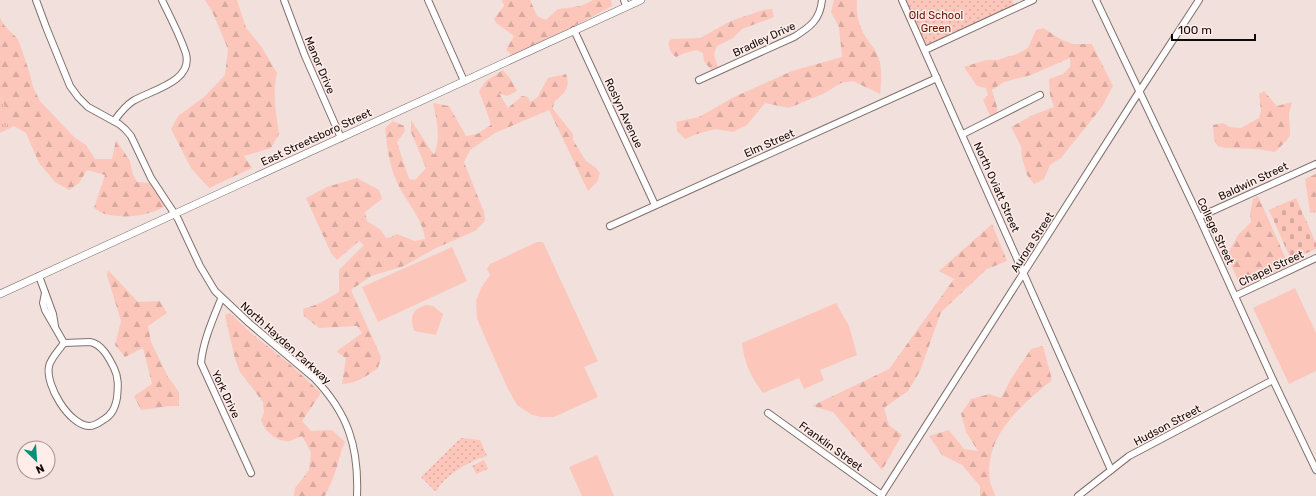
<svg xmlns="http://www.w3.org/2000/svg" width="1316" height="496" font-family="Rubik,sans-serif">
	<defs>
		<pattern id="grass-tufts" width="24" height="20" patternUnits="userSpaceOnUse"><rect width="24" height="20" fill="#fcc6ba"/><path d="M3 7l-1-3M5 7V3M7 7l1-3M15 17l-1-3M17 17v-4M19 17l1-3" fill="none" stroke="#d7a99f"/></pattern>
		<pattern id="forest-firs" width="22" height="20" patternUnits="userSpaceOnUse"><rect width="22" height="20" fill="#fcc6ba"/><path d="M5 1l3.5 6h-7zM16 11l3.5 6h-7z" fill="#d7a99f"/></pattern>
		<pattern id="cemetery-stones" width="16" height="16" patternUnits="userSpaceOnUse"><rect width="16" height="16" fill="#fcc6ba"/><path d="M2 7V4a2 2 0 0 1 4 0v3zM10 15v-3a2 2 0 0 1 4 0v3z" fill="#d7a99f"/></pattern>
		<pattern id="park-dots" width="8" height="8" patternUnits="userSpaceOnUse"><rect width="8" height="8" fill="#fcc6ba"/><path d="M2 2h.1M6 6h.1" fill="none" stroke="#d7a99f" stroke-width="1.8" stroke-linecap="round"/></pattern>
	</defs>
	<rect width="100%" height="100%" fill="#f2e0dc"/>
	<path fill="url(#grass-tufts)" d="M0,96L14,126L0,133Z"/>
	<g fill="url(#forest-firs)">
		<path d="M205,0H237L246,28L261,46L277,73C272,94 276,113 279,134L271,148L244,156L252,168L209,188L191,168L171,129L178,116L204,97L225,75L228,49L212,11Z"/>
		<path d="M502,0H530L537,16L546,20L558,9L581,6L593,0H611L612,6C580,24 546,39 513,56L506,50L514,36L496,23L494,19L504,6Z"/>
		<path d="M834,0H857C856,13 858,24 865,36C871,45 878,52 880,63C882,72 881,84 880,94L853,81L841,83L825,93L789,108L765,103L747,125L733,132L715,129L697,134L685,139L677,131L676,122L699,117L734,97L792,71L842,57L839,27L831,12Z"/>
		<path d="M772,9L774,17L742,29L733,38L717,46L714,54L718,68L711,70L704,61L703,53L697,50L685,53L676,57C671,53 668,49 669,41L672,39L700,38L731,21L763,10Z"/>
		<path d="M0,18L4,25L18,39L29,71L33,87L40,101L74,137L86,145L95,159H112L116,140L130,161L132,172L137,182L151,183L165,206C149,216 124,219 105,214C101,213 98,210 94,208L105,175L87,170L79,183L69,190L55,182L39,163L26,133L14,126L0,96Z"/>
		<path d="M1043,28L1062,40L1073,44H1092L1113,86L1101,108L1061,158L1050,165L1044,179L1034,184L1027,175L1022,158L1021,146L1011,127L1033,115L1054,107L1050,95L1049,79L1063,74L1070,67V58L1031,75L1004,82L992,90L997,107V115L991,118L983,100L988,95L986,88L977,86L964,67L986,60H997L1017,54L1028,48L1036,30Z"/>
		<path d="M503,70L511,80L517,91L507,96L499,93L508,108L522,96L528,97L530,102L537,98L548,78L566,74C571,88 564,94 554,102L553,109L573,134V140L586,161L595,167L600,173L597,182L588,191L549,110L495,133L470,150L464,162L484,212L485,221L475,231L436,248L404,266L371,276L351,290L381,357L378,368C368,375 356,384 342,384L346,358L338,353L337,351L362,333L357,326L319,328L304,316L303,309L318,304L339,292V270L364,245L359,241L337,260L331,253L306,198L327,187L357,178L379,190L382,199L365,212L367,221L381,230L386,238L391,237L397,234L415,241L425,239C423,218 405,201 397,182C389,165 387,146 385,128L393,121L404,126L405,131L397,142L409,179L415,180L426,168L411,132V120L434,155C441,139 437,120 433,103L449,106L466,136L477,134L491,125L488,115L479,91L486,81Z"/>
		<path d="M1264,91L1277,106L1292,102L1289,114L1290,134L1287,140L1275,152L1257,149L1224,148L1218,146L1214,140L1213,125L1223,123L1230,127L1241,128L1259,118L1261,111L1259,94Z"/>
		<path d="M1316,174V212L1310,213L1305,179Z"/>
		<path d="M1258,196L1289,266L1241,288L1227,255L1238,235L1251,222L1250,213L1253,199Z"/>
		<path d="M992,224L1007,261L987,269L941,312L920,371L908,391L884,408L889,425L902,435L882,470L833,412L812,406L889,369L954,279L939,271Z"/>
		<path d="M108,270L138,302L160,301L167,313L148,326L151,342L168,377L179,392V406H171L141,410L134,396L152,384L143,348L125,357L115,345L121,321L107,275Z"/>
		<path d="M230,313L250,332L293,367L321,393L302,421L311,431L332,430L345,442C341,450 340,456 338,463C335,475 330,485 325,496H294L295,488L309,470L311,452L302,436C298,437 294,440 290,441C278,443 264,431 261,420L264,413L263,402L240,372L235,359L225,315Z"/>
		<path d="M1043,346L1052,380C1021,405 983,437 990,482C991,486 994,492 995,496H980V486L962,465L942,455L929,436L949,430L964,449L978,451L966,432L961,414L971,399L989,394L1001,398L1011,379L1031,349Z"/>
	</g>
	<path fill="url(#cemetery-stones)" d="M1296,198L1316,243V249L1291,260L1269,210Z"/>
	<g fill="url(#park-dots)">
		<path d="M902,0H1012L1016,8L925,50Z"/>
		<path d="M461,438L480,440L487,456C472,459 442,477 436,492L421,477Z"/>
		<path d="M484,460L488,469L476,474L472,466Z"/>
	</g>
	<g fill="#fcc6ba">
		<path d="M537,242H543L598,361L584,367L598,397L554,417H541L532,415L517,405L507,387L477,319L476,301L481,288L490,275L487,269L490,264Z"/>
		<path d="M452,247L467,281L378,322L362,287Z"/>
		<path d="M1295,288L1316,333V371L1289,384L1253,308Z"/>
		<path d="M836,303L849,326L857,355L820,370L824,380L804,389L799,378L763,393C751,378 744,362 742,343Z"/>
		<path d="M426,305L433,306L443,314L436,335L414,331C410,317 411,310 426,305Z"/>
		<path d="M597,455L614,496H582L569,467Z"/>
	</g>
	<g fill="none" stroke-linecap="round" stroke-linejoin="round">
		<defs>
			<g id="minor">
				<path d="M36,0L46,27L70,86L78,97L88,107L119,124L125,129L131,136L151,178L178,219L200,266L215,291L249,323L314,378C348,413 359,447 357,496"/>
				<path d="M284,0L305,56L341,138"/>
				<path d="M428,0L464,81"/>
				<path d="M624,0L626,6"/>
				<path d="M902,0L1111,470"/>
				<path d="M1096,0L1199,217L1273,380L1316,470"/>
				<path d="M574,30L655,205"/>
				<path d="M925,50L1033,0"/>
				<path d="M699,80L794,37C810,27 820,20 822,0"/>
				<path d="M114,121C120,113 125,106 133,101C151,90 193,82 186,54C180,35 170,17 162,0"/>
				<path d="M963,134L1040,95"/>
				<path d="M1199,217L1316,164"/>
				<path d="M610,226L937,78"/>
				<path d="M39,276L53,314L55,326"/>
				<path d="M45,293L43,303L45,310L64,343"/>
				<path d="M1235,296L1316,258"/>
				<path d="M221,299C213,319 203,341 201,363L251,473"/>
				<path d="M90,342C102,344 109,358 114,368C119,378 118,387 117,398C115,408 112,415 103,420C99,423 94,426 89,426C69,425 45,385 49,366C51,358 59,350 64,343Z"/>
				<path d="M768,413L882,495"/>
				<path d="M881,496L1139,92L1199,0"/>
				<path d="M1078,496L1129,456L1273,380"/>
			</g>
			<path id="major" d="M0,294L641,0"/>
		</defs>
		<use href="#minor" stroke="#81716e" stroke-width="8"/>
		<use href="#major" stroke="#81716e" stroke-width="8"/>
		<use href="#minor" stroke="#fff" stroke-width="6"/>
		<use href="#major" stroke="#fff" stroke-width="7"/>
	</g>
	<g text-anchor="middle" stroke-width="3" stroke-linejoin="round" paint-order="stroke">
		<g font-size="11" fill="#6b1406" stroke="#ffede9">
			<text x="936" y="19">Old School<tspan x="936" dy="13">Green</tspan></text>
		</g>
		<g font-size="11" fill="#100a09" stroke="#ffede9">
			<text transform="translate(764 39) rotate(-25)" y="4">Bradley Drive</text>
			<text transform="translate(320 65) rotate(67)" y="4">Manor Drive</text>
			<text transform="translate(624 113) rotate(65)" y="4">Roslyn Avenue</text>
			<text transform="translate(316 137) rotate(-25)" y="4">East Streetsboro Street</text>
			<text transform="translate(769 143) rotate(-24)" y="4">Elm Street</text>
			<text transform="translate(1253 181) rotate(-25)" y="4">Baldwin Street</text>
			<text transform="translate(997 187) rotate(66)" y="4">North Oviatt Street</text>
			<text transform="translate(1216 231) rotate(65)" y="4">College Street</text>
			<text transform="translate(1032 242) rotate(-57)" y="4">Aurora Street</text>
			<text transform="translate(1271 268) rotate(-25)" y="4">Chapel Street</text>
			<text transform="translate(286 343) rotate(42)" y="4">North Hayden Parkway</text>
			<text transform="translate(226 394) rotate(65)" y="4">York Drive</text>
			<text transform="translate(1167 425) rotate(-28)" y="4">Hudson Street</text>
			<text transform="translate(831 446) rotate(36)" y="4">Franklin Street</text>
		</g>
	</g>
	<g transform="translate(36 460) rotate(155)"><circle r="19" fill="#ffede9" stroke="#9f928f"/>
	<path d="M0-3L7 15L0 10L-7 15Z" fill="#089078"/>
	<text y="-6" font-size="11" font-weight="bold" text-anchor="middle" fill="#100a09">N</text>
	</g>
	<path d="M1172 34v6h83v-6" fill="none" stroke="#100a09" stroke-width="2"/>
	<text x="1178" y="34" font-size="12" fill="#100a09" stroke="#ffede9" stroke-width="3" paint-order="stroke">100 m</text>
</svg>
